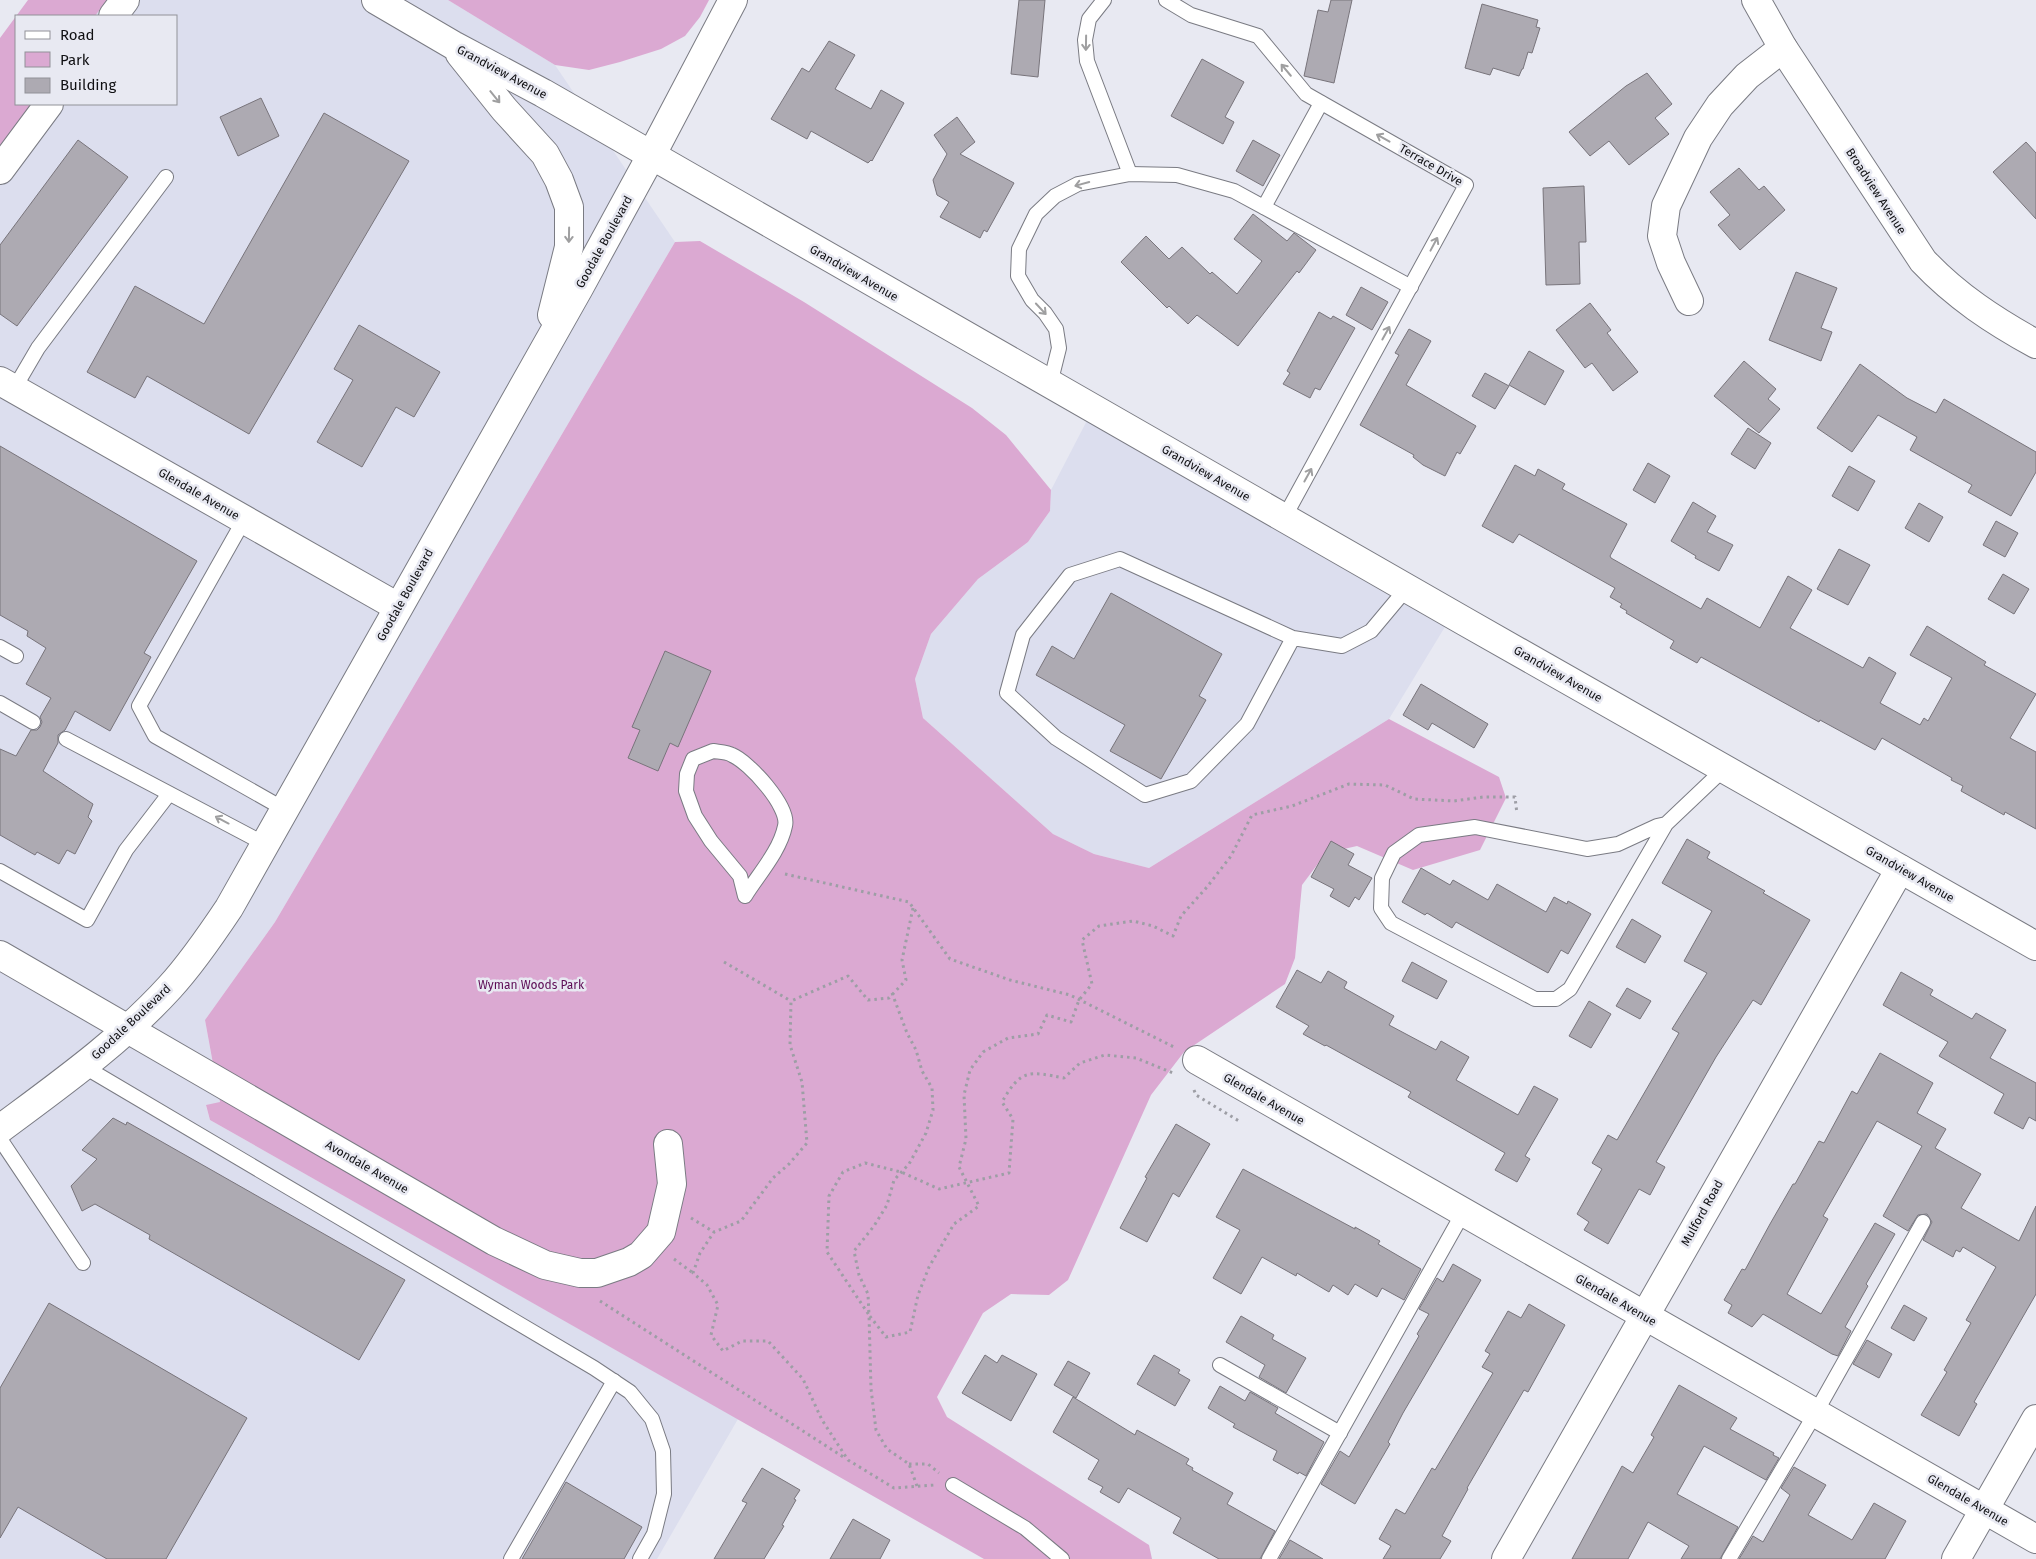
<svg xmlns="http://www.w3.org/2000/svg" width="2036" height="1559" font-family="'Fira Sans',sans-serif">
	<rect width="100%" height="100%" fill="#e8e9f2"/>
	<g fill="#dcdeee">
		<path d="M107,0H448L555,65L675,242L275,922L205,1020L220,1103L206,1106L210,1120L738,1419L657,1559H0V146L31,104H176V16H95Z"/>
		<path d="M1095,405L1454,612L1389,719L1149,868L1094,854L1053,834L923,718L915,679L931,634L978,579L1028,542L1050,511L1051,490Z"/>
	</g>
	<g fill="#dba9d2">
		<path d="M28,0H107L95,16H16V104H31L0,146V38Z"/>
		<path d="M448,0H709L700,17L685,36L661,49L620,62L589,70L555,65Z"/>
		<path d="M700,241L804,302L972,408L1006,435L1051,490L1050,511L1028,542L978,579L931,634L915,679L923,718L1053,834L1094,854L1149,868L1389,719L1499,777L1506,798L1480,850L1413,870L1357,846L1326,853L1302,885L1295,958L1285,984L1184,1052L1151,1095L1068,1280L1049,1295L1011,1294L983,1313L937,1397L947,1417L1149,1545L1152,1559H984L210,1120L206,1105L220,1102L205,1020L275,922L675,242Z"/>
	</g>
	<g fill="#adaab2" stroke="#78747b">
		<path d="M1019,0H1045L1038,77L1011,74Z"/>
		<path d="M1331,0H1352L1334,83L1304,76L1318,10L1328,12Z"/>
		<path d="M1482,4L1538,20L1536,27L1540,28L1532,53L1528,52L1523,69H1522L1519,76L1493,68L1490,75L1465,68Z"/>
		<path d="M829,41L855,55L835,89L871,109L881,90L904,103L872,161L871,160L868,163L811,131L807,139L771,119L802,68L809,72Z"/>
		<path d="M1202,59L1244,82L1225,117L1234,122L1223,144L1171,116Z"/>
		<path d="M1647,73L1672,104L1655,118L1669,134L1629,165L1609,141L1590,156L1569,132L1626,86Z"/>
		<path d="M261,98L279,136L238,156L220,117Z"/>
		<path d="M324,113L409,161L249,434L147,376L135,398L87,372L135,286L204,324Z"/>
		<path d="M957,117L975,142L960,154L1014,183L987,232L984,230L980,238L940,217L949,202L937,195L933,180L947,154L934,135Z"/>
		<path d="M78,140L128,177L17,326L0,314V245Z"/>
		<path d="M1253,140L1280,155L1263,186L1236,171Z"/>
		<path d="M2026,142L2036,153V219L1993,172Z"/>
		<path d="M1739,168L1759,190L1764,186L1785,210L1740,250L1718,225L1730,215L1710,192Z"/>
		<path d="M1584,186L1586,242H1579L1580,284L1546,285L1543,188Z"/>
		<path d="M1253,214L1287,241L1294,233L1316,250L1299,273L1297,271L1238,346L1197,315L1188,324L1169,306L1167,308L1121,262L1146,236L1169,259L1182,247L1210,274L1212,272L1237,294L1262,261L1234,239Z"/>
		<path d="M1796,272L1837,288L1821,328L1832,332L1821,361L1769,340Z"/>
		<path d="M1361,287L1388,302L1372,330L1346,315Z"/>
		<path d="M1590,303L1611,330L1607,333L1638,372L1613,391L1592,363L1585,368L1556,330Z"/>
		<path d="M1319,312L1331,319L1333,316L1355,328L1320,390L1315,388L1310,398L1283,384L1290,373L1287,371Z"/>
		<path d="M359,325L440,372L414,417L396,407L362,467L317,442L353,380L334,369Z"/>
		<path d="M1409,329L1431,341L1406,385L1476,426L1460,454L1457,452L1445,476L1423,465L1413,457L1414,455L1360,425L1399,355L1395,353Z"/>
		<path d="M1529,351L1564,371L1545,405L1509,385Z"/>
		<path d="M1744,361L1776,389L1768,399L1780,409L1759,433L1714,396Z"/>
		<path d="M1860,364L1907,398L1936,413L1944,399L2036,452V472L2011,516L1968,492L1972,485L1910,450L1917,437L1878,415L1852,452L1817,428Z"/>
		<path d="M1485,373L1509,386L1495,409L1472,396Z"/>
		<path d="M1748,428L1771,443L1755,469L1731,454Z"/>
		<path d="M0,446L197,561L144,653L151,657L110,731L75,711L65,730L58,735V743L43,771L93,804L88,817L92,821L75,854L67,850L59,864L37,852L35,855L0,835V749L16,756L31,730H37L40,727L42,722L40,717L51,698L26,684L46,648L27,636L28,631L0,615Z"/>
		<path d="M1648,463L1670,476L1655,503L1633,490Z"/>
		<path d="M1515,465L1535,476L1538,469L1565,484L1562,489L1627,524L1610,556L1611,558L1701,609L1707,598L1760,628L1788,576L1812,590L1790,628L1863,668L1869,657L1896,673L1880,703L1920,725L1924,718L1928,721L1952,678L1910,655L1927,626L1986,662L1984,665L2036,694L2010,738L2036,752V829L2005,812L2004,815L1961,791L1963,786L1951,780L1952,778L1882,738L1875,750L1820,720L1819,722L1701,657L1697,663L1670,648L1674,641L1626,613L1627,611L1620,607L1622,604L1610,597L1615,588L1519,534L1513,543L1482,526Z"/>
		<path d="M1849,466L1875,481L1858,511L1832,496Z"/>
		<path d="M1693,502L1716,516L1707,532L1733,545L1719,571L1695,558L1696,556L1671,541Z"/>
		<path d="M1919,503L1943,517L1929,542L1905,528Z"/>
		<path d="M1996,521L2018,533L2005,557L1983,545Z"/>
		<path d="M1839,549L1870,565L1848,605L1817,589Z"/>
		<path d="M2003,574L2029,589L2014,614L1988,599Z"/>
		<path d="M1111,593L1222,654L1199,696L1206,700L1161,779L1110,751L1125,725L1036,675L1052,646L1074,659Z"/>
		<path d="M665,651L711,671L678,747L670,743L658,771L628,758L640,730L632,727Z"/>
		<path d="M1421,684L1488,724L1474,748L1432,723L1428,730L1403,715Z"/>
		<path d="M1687,839L1710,852L1707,858L1765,891L1763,893L1810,920L1761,1005L1753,1000L1716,1057L1656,1162L1665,1167L1650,1195L1639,1189L1608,1244L1584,1230L1589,1222L1577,1214L1602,1169L1592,1163L1608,1135L1617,1140L1679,1033L1672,1029L1707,973L1684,961L1712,911L1662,883Z"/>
		<path d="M1331,841L1354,854L1348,865L1372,878L1359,900L1355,897L1349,907L1330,896L1334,889L1311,877Z"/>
		<path d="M1421,868L1450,885L1453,880L1488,900L1497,884L1546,912L1554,897L1567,904L1568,901L1591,914L1568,954L1561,950L1548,973L1456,922L1452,928L1427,913L1425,915L1402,902Z"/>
		<path d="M1632,919L1661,936L1645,963L1616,947Z"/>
		<path d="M1412,962L1447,981L1437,999L1402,981Z"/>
		<path d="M1297,970L1321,983L1328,971L1347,982L1344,988L1394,1016L1389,1025L1436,1050L1441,1041L1469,1057L1456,1080L1518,1115L1534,1086L1558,1099L1525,1156L1530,1159L1517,1182L1495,1170L1505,1153L1408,1097L1411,1092L1326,1045L1325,1046L1303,1034L1309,1026L1276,1007Z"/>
		<path d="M1901,972L1933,990L1930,995L1972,1019L1976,1013L2006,1030L1990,1058L2036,1083V1121L2029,1117L2023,1129L1994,1113L2004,1094L1939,1056L1948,1042L1883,1005Z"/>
		<path d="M1627,988L1651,1001L1640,1019L1616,1006Z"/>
		<path d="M1589,1001L1611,1014L1591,1048L1569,1036Z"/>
		<path d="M1880,1053L1933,1083L1917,1113L1946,1129L1935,1148L1981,1174L1961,1208L2019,1241L2036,1206V1294L1974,1402L1977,1404L1959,1436L1921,1415L1947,1372L1944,1370L1971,1323L1966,1320L1996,1267L1963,1247L1960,1252L1956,1250L1953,1257L1923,1240L1932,1222L1927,1214L1918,1215L1908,1231L1883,1216L1922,1146L1877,1121L1823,1216L1828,1219L1787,1294L1821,1314L1875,1223L1895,1234L1866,1284L1868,1286L1845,1327L1851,1331L1838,1356L1832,1354L1763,1314L1752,1327L1728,1313L1732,1305L1724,1300L1742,1269L1745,1270L1770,1224L1793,1184H1795L1819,1141L1824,1143L1852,1091L1857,1094Z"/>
		<path d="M113,1118L126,1125L127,1122L405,1280L359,1360L149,1239L150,1235L95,1204L82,1211L71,1186L97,1159L82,1150Z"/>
		<path d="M1176,1124L1210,1144L1179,1197L1173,1193L1147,1242L1120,1228L1147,1178L1145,1177Z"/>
		<path d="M1243,1169L1355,1229V1227L1380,1241L1378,1244L1421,1269L1404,1300L1382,1288L1377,1297L1355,1284L1348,1295L1333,1285L1329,1292L1297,1273L1296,1276L1262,1257L1241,1294L1213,1278L1240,1230L1216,1217Z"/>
		<path d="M1453,1264L1481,1280L1403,1413L1388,1442L1390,1444L1355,1504L1321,1484L1340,1451L1349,1457L1419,1336L1417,1334L1429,1314L1419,1309L1437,1278L1443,1282Z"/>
		<path d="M49,1303L247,1418L166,1559H107L18,1507L0,1538V1388Z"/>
		<path d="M1529,1304L1565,1325L1528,1392L1524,1390L1467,1488L1468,1489L1442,1536L1451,1541L1440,1559H1383L1391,1546L1379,1539L1396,1509L1405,1514L1432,1468L1435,1470L1493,1373L1482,1367L1490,1354L1485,1351L1508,1311L1521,1318Z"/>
		<path d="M1904,1305L1927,1318L1914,1341L1891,1328Z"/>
		<path d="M1241,1316L1274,1335L1272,1339L1306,1358L1286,1393L1259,1377L1265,1365L1226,1342Z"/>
		<path d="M1867,1340L1892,1354L1879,1378L1853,1364Z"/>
		<path d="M985,1355L997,1363L1002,1355L1037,1374L1011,1421L962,1393Z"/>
		<path d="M1154,1355L1180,1370L1178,1373L1190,1380L1175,1406L1137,1384Z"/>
		<path d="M1068,1361L1090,1373L1076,1398L1054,1385Z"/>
		<path d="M1679,1385L1737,1418L1730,1429L1774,1453L1773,1455L1779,1458L1766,1480L1704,1446L1677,1494L1738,1527L1720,1559H1681L1689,1546L1648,1522L1628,1559H1572L1622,1466L1633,1473L1654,1437L1651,1435Z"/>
		<path d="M1220,1386L1245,1401L1250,1392L1278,1408L1275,1413L1324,1442L1306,1476L1299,1472L1298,1474L1273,1460L1277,1451L1233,1427L1235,1424L1208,1408Z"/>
		<path d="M1073,1397L1135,1435L1137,1430L1189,1459L1186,1464L1193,1468L1192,1470L1233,1493L1227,1504L1275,1531L1260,1559H1219L1173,1533L1181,1518L1128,1488L1119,1503L1100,1492L1103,1487L1088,1479L1099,1460L1053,1432Z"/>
		<path d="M1794,1467L1826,1485L1808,1515L1852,1540L1874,1503L1906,1521L1885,1559H1739L1753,1536L1763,1542L1790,1495L1781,1488Z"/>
		<path d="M762,1468L800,1490L794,1499L796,1500L782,1525L784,1526L764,1559H714L747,1503L742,1501Z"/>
		<path d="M566,1482L642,1527L624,1559H522Z"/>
		<path d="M853,1519L890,1540L880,1559H830Z"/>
		<path d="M1290,1540L1323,1559H1279Z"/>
	</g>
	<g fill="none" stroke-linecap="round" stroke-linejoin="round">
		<defs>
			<g id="service">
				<path d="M1104,0L1089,19L1085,40L1087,61L1130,174"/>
				<path d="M1166,0L1191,15L1258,36L1306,94L1466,185L1284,518"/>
				<path d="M1264,207L1321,103"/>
				<path d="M1050,384L1059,348L1056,329L1045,313L1032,300L1018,276L1019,249L1036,214L1055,196L1078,184L1130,174L1177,175L1234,191L1411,287"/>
				<path d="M14,389L38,348L166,177"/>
				<path d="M244,520L139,706L155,736L284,809"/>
				<path d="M1293,638L1247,724L1191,781L1145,795L1056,738L1007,693L1023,635L1070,575L1120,559L1293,638L1342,646L1371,631L1407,588"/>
				<path d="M0,647L16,656"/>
				<path d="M0,703L33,722"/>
				<path d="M66,739L265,844"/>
				<path d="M713,751C719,752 727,752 732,755C749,762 790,807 785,826C780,851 758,875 745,896L740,876L711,841L695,816L686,791L687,774L693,759Z"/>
				<path d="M1666,824L1657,826L1618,844L1587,849L1475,827L1419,835L1394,853L1382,878L1381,908L1391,923L1535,999H1556L1570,989L1666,824L1724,769"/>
				<path d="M0,871L87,920L126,850L169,794"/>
				<path d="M83,1066L594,1368L630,1392L652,1419L663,1451L664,1494L654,1534L640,1559"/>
				<path d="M0,1139L83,1263"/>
				<path d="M1220,1365L1340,1433"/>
				<path d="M953,1485L1025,1528L1062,1559"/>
				<path d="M511,1559L614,1381"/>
				<path d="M1269,1559L1463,1213"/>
				<path d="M1729,1559L1815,1414L1923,1222"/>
			</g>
			<g id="minor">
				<path d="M1756,0L1783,48L1923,261C1956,296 1994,321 2036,344"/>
				<path d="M113,16L125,0"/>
				<path d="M651,156L733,0"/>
				<path d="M0,170L49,104"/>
				<path d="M1689,301L1671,263L1662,236L1666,206L1698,138L1720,105L1747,76L1783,48"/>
				<path d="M0,381L398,607"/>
				<path d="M0,955L494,1241L545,1265L580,1273H597L629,1262L641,1255L661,1232L672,1184L668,1144"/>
				<path d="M1197,1060L2036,1539"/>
				<path d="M1506,1559L1900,869"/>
				<path d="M1956,1559L2036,1419"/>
			</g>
			<g id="secondary">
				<path d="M376,0L453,45L543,93L1464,621L2036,946"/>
				<path d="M460,54L504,109L545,154L559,180L569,207V247L552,315"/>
				<path d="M0,1129C59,1085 120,1042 170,987C192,963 211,935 229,908L579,288L651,156"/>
			</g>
		</defs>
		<use href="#service" stroke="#7a7b83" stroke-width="16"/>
		<use href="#minor" stroke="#7a7b83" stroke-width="30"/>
		<use href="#secondary" stroke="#7a7b83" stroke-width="30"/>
		<g stroke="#9d9ea5" stroke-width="3" stroke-dasharray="2.5 4" stroke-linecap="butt">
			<path d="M785,874L909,902L950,959L1010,980L1070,995L1174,1047"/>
			<path d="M913,908L902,960L906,980L889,998L868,1000L848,976L791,1001L790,1045L802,1082L807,1143L789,1164L773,1178L741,1221L714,1232L700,1253L693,1273L707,1285L718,1305L711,1335L723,1351L742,1341H768L803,1379L822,1420L848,1460L894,1488L935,1485"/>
			<path d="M724,962L791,1001"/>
			<path d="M892,993L907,1033L916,1050L922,1071L932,1088L933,1110L926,1133L909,1164L894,1180L887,1205L874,1226L854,1251L859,1275L868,1294L869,1315L886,1337L910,1332L918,1295L929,1267L954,1224L979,1206L959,1167L966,1139L964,1095L970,1070L983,1052L1008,1038L1038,1034L1047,1015L1071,1022L1079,1000L1092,984L1082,940L1099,926L1133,921L1153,926L1173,936L1181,916L1207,887L1231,856L1252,815L1292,806L1349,784L1385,785L1414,799L1454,801L1483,797H1515L1517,814"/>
			<path d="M1194,1090L1196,1095L1239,1121"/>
			<path d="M691,1218L714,1232"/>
			<path d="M674,1259L693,1273"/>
			<path d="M600,1301L845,1458"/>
			<path d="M909,1464H928L939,1473"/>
			<path d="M917,1486L909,1464L887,1449L876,1430L871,1389L869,1315L827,1252L829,1196L843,1172L865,1163L901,1172L939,1189L1009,1173L1013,1119L1002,1102C1021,1069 1028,1071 1064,1078L1080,1063L1105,1055L1136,1058L1173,1073"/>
		</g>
		<use href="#service" stroke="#fff" stroke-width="14"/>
		<use href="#minor" stroke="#fff" stroke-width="28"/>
		<use href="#secondary" stroke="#fff" stroke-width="28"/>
	</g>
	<defs><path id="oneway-shaft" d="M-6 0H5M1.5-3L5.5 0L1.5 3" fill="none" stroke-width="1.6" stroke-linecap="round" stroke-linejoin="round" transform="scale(1.25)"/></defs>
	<g stroke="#9f9fa0">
		<use href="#oneway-shaft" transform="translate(1086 43) rotate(91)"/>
		<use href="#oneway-shaft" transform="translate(1286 70) rotate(-130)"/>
		<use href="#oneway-shaft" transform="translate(495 97) rotate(51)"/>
		<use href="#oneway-shaft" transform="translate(1383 138) rotate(-151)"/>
		<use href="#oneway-shaft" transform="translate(1082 184) rotate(165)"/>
		<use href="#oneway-shaft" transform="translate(569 235) rotate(91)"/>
		<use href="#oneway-shaft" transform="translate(1434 244) rotate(-62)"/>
		<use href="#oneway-shaft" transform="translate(1041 309) rotate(47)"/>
		<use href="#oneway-shaft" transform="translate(1386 333) rotate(-61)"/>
		<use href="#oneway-shaft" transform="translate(1308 475) rotate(-61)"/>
		<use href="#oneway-shaft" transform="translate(222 820) rotate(-152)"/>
	</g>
	<g text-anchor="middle" stroke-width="5" stroke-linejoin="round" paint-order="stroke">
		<g font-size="12" fill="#0f0f12" stroke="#e8e9f2">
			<text transform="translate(502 72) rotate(28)" y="4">Grandview Avenue</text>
			<text transform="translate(1431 165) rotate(30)" y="4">Terrace Drive</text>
			<text transform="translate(1876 191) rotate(57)" y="4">Broadview Avenue</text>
			<text transform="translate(604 242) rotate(-61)" y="4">Goodale Boulevard</text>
			<text transform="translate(854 273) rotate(30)" y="4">Grandview Avenue</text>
			<text transform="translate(1206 473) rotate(30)" y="4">Grandview Avenue</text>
			<text transform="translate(199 494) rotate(30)" y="4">Glendale Avenue</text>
			<text transform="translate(405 595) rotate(-61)" y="4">Goodale Boulevard</text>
			<text transform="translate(1558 674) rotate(30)" y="4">Grandview Avenue</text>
			<text transform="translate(1910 874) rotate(30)" y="4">Grandview Avenue</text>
			<text transform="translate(131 1022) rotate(-43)" y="4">Goodale Boulevard</text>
			<text transform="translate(1264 1099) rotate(30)" y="4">Glendale Avenue</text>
			<text transform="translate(367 1167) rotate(30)" y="4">Avondale Avenue</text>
			<text transform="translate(1702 1213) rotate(-61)" y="4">Mulford Road</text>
			<text transform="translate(1616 1300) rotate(30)" y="4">Glendale Avenue</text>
			<text transform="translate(1968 1500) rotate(30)" y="4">Glendale Avenue</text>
		</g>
		<g font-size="12" fill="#5c0b54" stroke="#e8e9f2">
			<text x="531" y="989">Wyman Woods Park</text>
		</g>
	</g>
	<rect x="15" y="15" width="162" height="90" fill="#e8e9f2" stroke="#919298"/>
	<rect x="25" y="31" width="25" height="8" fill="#ffffff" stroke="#919298"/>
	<text x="60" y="40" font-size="15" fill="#0f0f12">Road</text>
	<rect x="25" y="52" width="25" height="15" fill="#dba9d2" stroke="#919298"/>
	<text x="60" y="65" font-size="15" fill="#0f0f12">Park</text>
	<rect x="25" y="78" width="25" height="15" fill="#adaab2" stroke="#919298"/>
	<text x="60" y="90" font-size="15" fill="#0f0f12">Building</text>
</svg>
